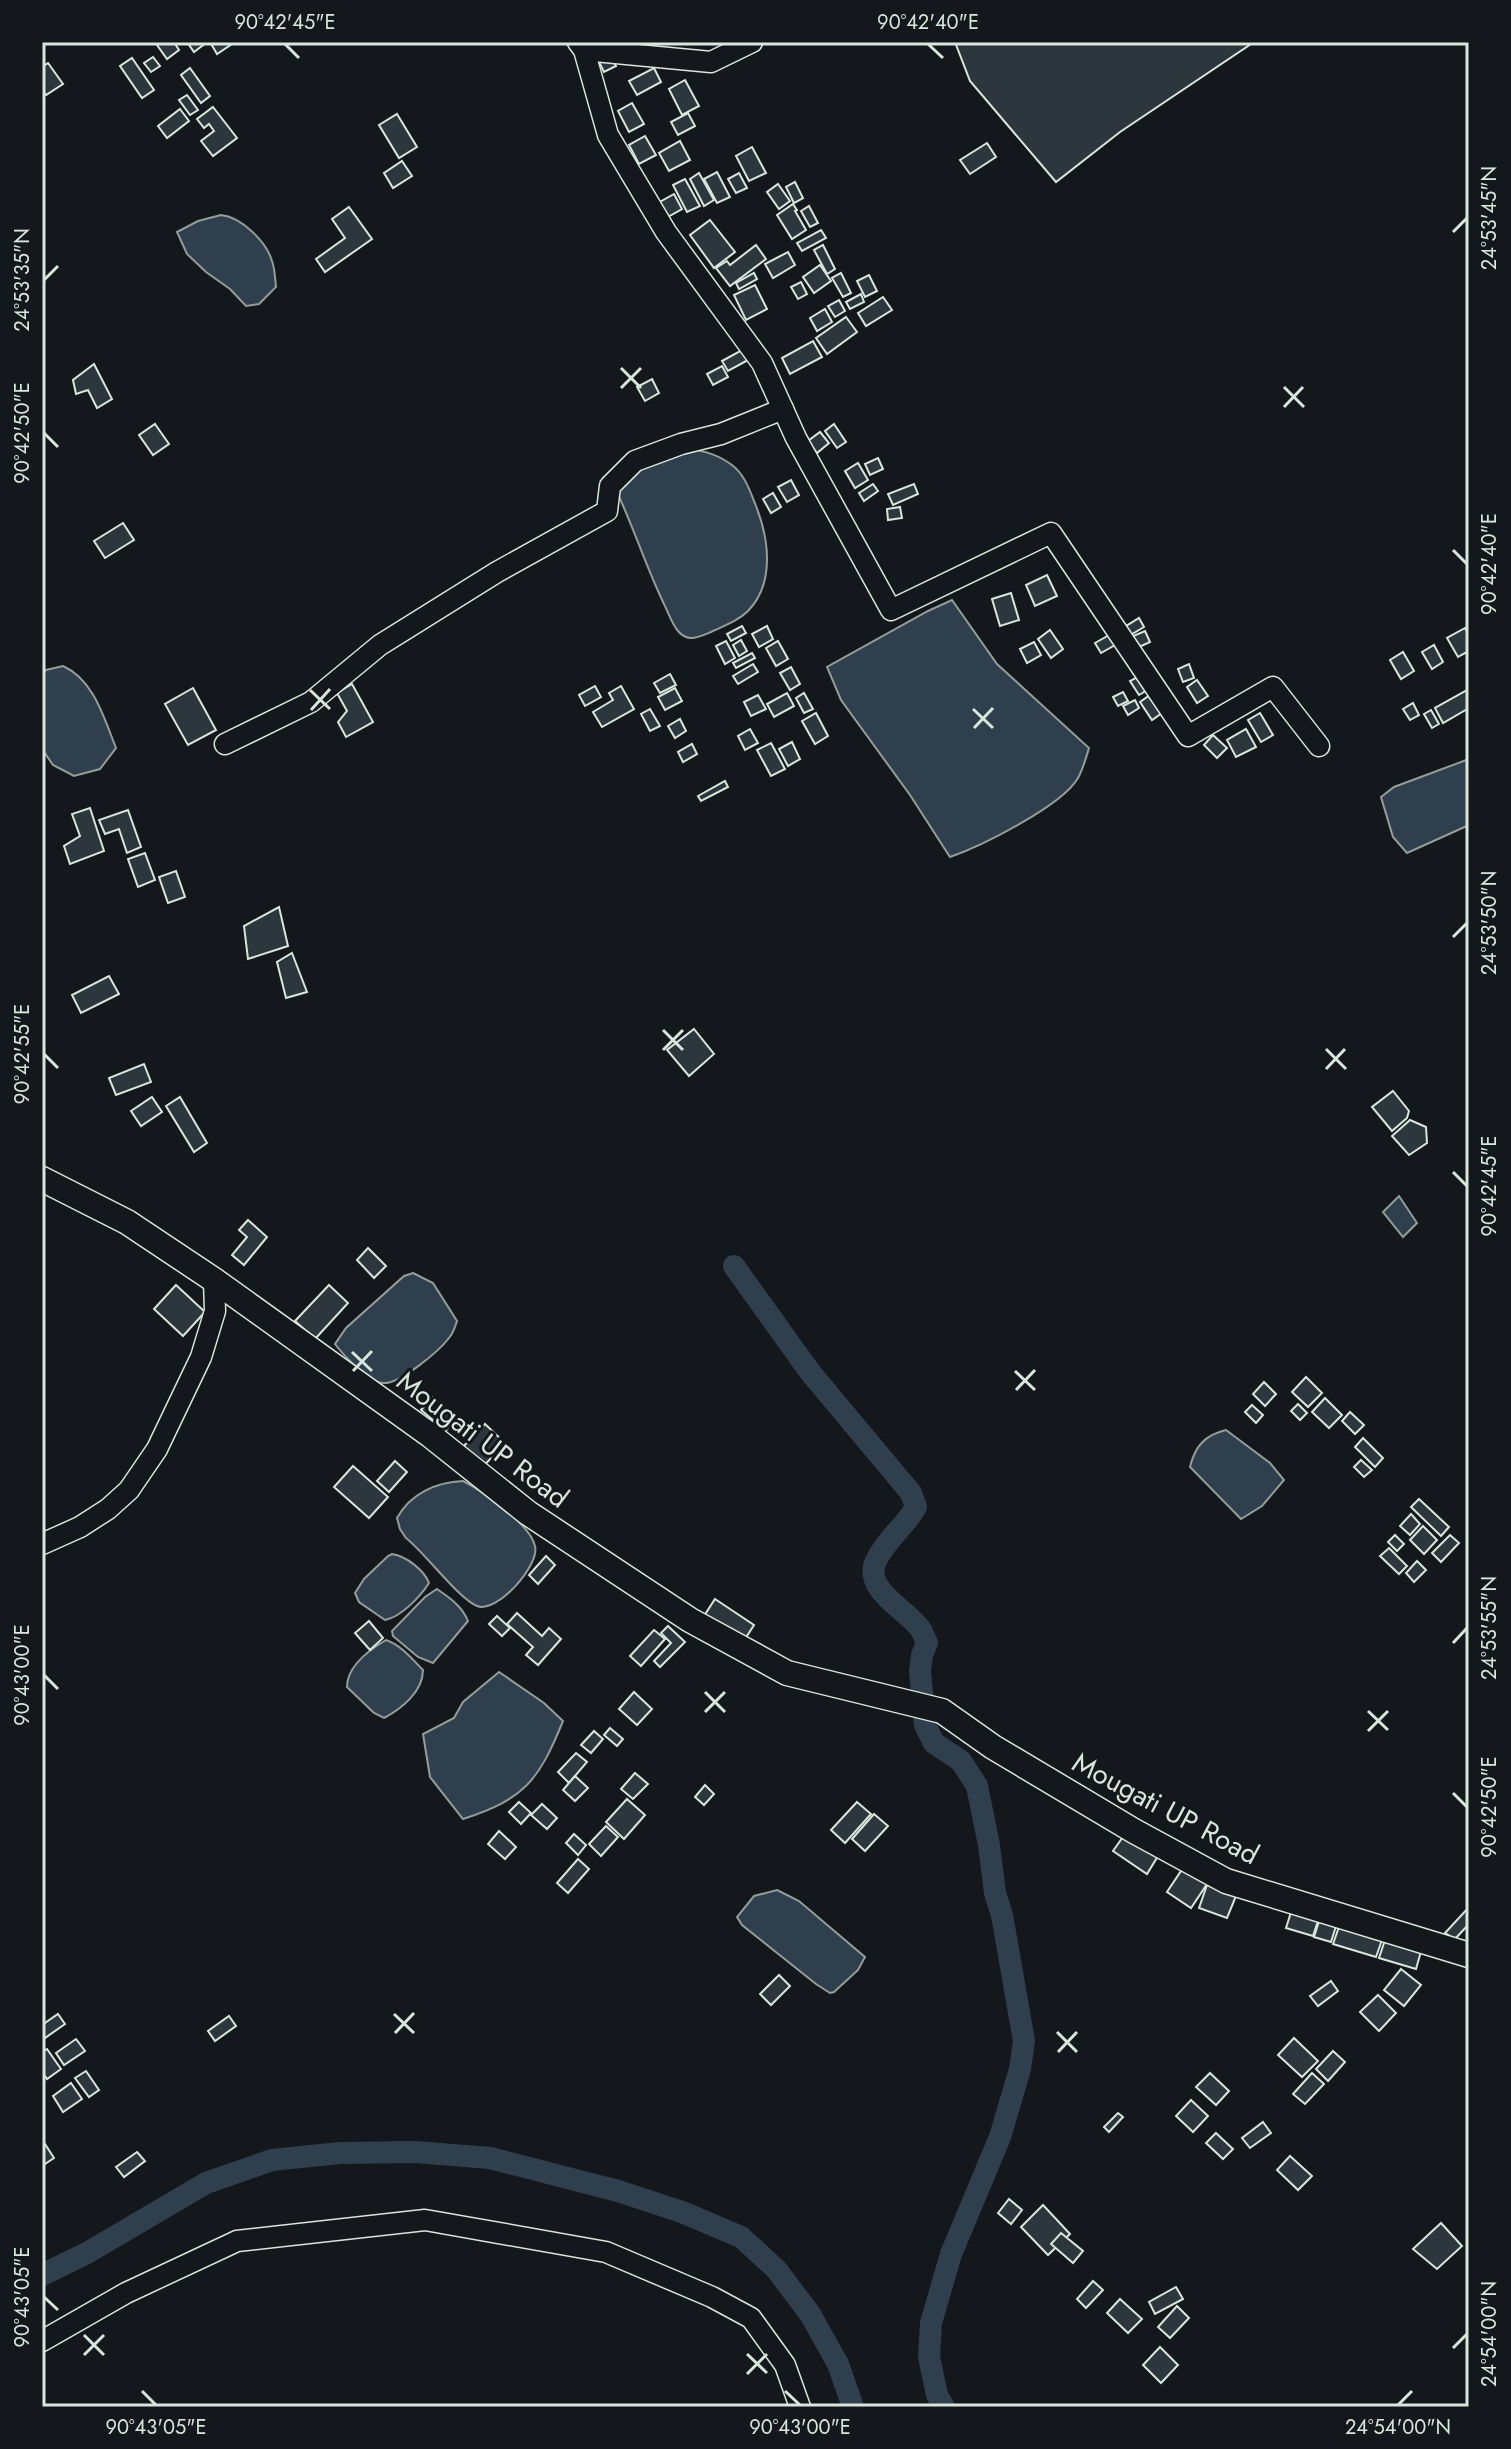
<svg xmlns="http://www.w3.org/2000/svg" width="1511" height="2449" font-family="Jost,sans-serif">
	<rect width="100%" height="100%" fill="#14181c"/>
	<g fill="#2f3f4d" stroke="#939e99" stroke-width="2">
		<path d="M221,215C241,217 266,241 272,261C275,269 275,279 276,287L259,304L246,306L230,289L206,272L187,254L177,232L198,221Z"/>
		<path d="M680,447C700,450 716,453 732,465C745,475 750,491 756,506C769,539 775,583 748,611C738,621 724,626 711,632C699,637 688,643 678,631C672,624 668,612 664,604C646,567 634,528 616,490L623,476Z"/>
		<path d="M952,600L997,664L1089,748C1086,758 1083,769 1078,778C1062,806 981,846 950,857L910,795L841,700L827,667L928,611Z"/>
		<path d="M63,666C94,680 104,718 116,748L100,769L74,776L53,765L42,749V674L46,670Z"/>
		<path d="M1469,759V825L1407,853L1393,837L1381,797L1394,787Z"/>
		<path d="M1399,1196L1417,1223L1403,1237L1383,1212Z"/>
		<path d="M413,1273L433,1283L457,1321C455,1328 453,1333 449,1338C439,1351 399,1385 383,1383C369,1382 344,1356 335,1344L346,1328L404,1276Z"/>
		<path d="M1226,1430L1270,1463L1284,1480L1262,1506L1241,1519L1190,1467C1195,1446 1205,1435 1226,1430Z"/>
		<path d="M463,1481C483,1491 530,1524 535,1546C540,1565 497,1614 477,1606C458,1598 426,1554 406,1538L400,1529L397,1518C410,1494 436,1482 463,1481Z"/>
		<path d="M392,1554C406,1556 424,1570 429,1583C420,1597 401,1617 385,1620L359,1602L355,1593L364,1579L388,1556Z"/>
		<path d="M437,1589C450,1598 462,1606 468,1621L433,1663L418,1657L393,1636L392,1631L425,1597Z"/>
		<path d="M386,1640C401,1645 412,1659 423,1670C423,1692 401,1709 384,1718L374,1713L347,1687C347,1666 369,1650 386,1640Z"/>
		<path d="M499,1672L544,1703L563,1721C539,1780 525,1799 463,1819L430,1777L423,1734L454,1718L463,1702Z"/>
		<path d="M777,1890L799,1901L865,1957L858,1970L834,1992L830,1993L816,1984L742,1925L737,1917L754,1896Z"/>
	</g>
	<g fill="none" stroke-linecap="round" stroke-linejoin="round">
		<g stroke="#2f3f4d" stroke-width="22">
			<path d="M734,1266L810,1372L911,1493L916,1507C905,1527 884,1541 875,1563C865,1589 904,1609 918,1626C923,1631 924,1637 927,1643L922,1655L920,1671L925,1725L934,1743L961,1761L977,1786L989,1845L995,1893L1002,1915L1024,2041L1020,2069L1000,2137L951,2254L931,2323L929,2357L937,2395L944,2407"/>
			<path d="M42,2275L87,2253L206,2183L272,2160L340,2153L415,2152L490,2158L618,2191L682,2212L741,2237L776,2269L810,2314L838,2364L853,2407"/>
		</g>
	</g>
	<g fill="#2c363c" stroke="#d8e6dc" stroke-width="2">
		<path d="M161,42H174L179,50L167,59L157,45Z"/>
		<path d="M187,42H205L206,43L194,52Z"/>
		<path d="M210,42H235L217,54Z"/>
		<path d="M955,42H1254L1120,132L1056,182L970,81Z"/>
		<path d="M610,56L616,66L604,72L599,62Z"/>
		<path d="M153,57L160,66L151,72L144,63Z"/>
		<path d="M132,58L154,90L142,98L120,66Z"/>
		<path d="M48,63L63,84L46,95L42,89V67Z"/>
		<path d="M190,68L210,96L201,103L181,75Z"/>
		<path d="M654,68L661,82L637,95L629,81Z"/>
		<path d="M685,80L699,106L682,115L669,89Z"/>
		<path d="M187,95L198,110L190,115L179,100Z"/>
		<path d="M632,103L644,124L629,132L618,111Z"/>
		<path d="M213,107L237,138L213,156L201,141L214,131L209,124L204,128L197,119Z"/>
		<path d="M180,109L189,121L167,138L158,126Z"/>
		<path d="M688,113L695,126L678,135L671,122Z"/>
		<path d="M397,114L417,147L399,158L379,125Z"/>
		<path d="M645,136L656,155L639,164L629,145Z"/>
		<path d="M680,141L690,160L669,171L659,153Z"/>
		<path d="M987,143L996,157L970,174L960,160Z"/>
		<path d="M752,147L766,173L749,181L736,156Z"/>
		<path d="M402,161L412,176L393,188L384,173Z"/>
		<path d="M717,172L730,197L717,203L704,179Z"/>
		<path d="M699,173L714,200L704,206L690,179Z"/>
		<path d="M739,173L747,188L736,193L728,179Z"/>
		<path d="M685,179L700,206L687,212L673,185Z"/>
		<path d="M795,182L803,198L794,203L786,187Z"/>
		<path d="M778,184L790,201L779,209L767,192Z"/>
		<path d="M674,194L682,209L666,218L658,203Z"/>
		<path d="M793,204L797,210L795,211L806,230L792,239L777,215Z"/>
		<path d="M809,206L818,223L810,227L801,211Z"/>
		<path d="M349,207L372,239L325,272L316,259L345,238L332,219Z"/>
		<path d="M710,220L735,252L714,268L690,235Z"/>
		<path d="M821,230L826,238L802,251L797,243Z"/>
		<path d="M756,245L766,259L730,286L716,268L727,261L730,265Z"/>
		<path d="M823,245L835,269L827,274L814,250Z"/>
		<path d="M788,252L795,265L773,278L765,264Z"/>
		<path d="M820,265L831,281L814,293L803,277Z"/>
		<path d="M754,273L757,279L739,289L736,283Z"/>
		<path d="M841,273L851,293L843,297L832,278Z"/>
		<path d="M869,275L877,291L865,297L857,281Z"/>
		<path d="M801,282L807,294L798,299L791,287Z"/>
		<path d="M755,285L767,309L746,320L734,295Z"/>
		<path d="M861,294L864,302L850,309L846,302Z"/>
		<path d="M883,297L892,310L866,326L858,313Z"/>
		<path d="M839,300L845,311L835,317L828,306Z"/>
		<path d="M825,309L832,322L817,331L810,318Z"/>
		<path d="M846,317L857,332L827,354L816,338Z"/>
		<path d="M813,341L822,357L790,374L782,358Z"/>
		<path d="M742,350L748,360L728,371L722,361Z"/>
		<path d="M94,364L112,399L97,408L88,390L76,394L73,380Z"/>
		<path d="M722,366L728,377L713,385L707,374Z"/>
		<path d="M652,379L659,393L645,401L637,387Z"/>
		<path d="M155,424L169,444L153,455L139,435Z"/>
		<path d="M834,424L846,442L837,448L825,431Z"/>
		<path d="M820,432L829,443L817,453L808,441Z"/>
		<path d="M878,458L883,469L870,475L865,464Z"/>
		<path d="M858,463L868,480L855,488L845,471Z"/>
		<path d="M791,480L799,495L787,502L778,487Z"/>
		<path d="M873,484L878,491L864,501L859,493Z"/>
		<path d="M914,484L918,494L893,505L888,494Z"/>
		<path d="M773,493L781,507L771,513L763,499Z"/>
		<path d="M900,507L902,518L888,520L887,509Z"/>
		<path d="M123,523L134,540L105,558L94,541Z"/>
		<path d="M1047,575L1057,596L1035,606L1026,585Z"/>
		<path d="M1011,593L1019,620L1000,626L992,599Z"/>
		<path d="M1139,618L1144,627L1127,637L1123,628Z"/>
		<path d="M742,626L746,633L731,641L727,634Z"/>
		<path d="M767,626L773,639L759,647L752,634Z"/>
		<path d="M1465,628L1469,635V651L1458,657L1447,638Z"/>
		<path d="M1050,630L1063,649L1051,658L1038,639Z"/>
		<path d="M1145,631L1150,642L1137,648L1131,637Z"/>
		<path d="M1111,634L1117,644L1101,653L1095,643Z"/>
		<path d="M741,640L747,651L739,656L733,645Z"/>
		<path d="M726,641L735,658L725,664L716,646Z"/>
		<path d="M778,641L788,659L776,666L766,648Z"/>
		<path d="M1034,642L1041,655L1027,663L1020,649Z"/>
		<path d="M1434,645L1443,662L1432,669L1422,652Z"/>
		<path d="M1403,652L1414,671L1401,679L1390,660Z"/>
		<path d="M752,653L755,658L736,668L733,663Z"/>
		<path d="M753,664L758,672L738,684L733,676Z"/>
		<path d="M1189,664L1194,678L1183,682L1178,669Z"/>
		<path d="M791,667L800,684L790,690L780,673Z"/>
		<path d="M670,674L676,685L660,693L654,683Z"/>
		<path d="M1141,675L1149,689L1139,695L1130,681Z"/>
		<path d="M1197,680L1208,696L1197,703L1187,687Z"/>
		<path d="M352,684L373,722L346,737L338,722L347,711L337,693Z"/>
		<path d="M595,686L601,697L585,706L579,695Z"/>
		<path d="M621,686L634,709L602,727L593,712L613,700L609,693Z"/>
		<path d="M193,688L216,730L188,745L165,704Z"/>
		<path d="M675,688L682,701L665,710L658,697Z"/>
		<path d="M1469,689V708L1443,723L1435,708Z"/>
		<path d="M1123,692L1128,701L1118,706L1113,697Z"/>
		<path d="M787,693L794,706L774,717L767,704Z"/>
		<path d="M804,693L813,709L804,713L796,698Z"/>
		<path d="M758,695L766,709L751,716L744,702Z"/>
		<path d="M1150,695L1162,713L1152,720L1140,702Z"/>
		<path d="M1135,700L1139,708L1128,715L1123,706Z"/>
		<path d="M1413,703L1419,715L1410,720L1403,709Z"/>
		<path d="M650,709L660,726L650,731L641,714Z"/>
		<path d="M1431,710L1439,724L1432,728L1424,714Z"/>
		<path d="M816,713L828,736L815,744L802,721Z"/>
		<path d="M1260,713L1273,735L1261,742L1248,720Z"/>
		<path d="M680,719L686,731L675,738L668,726Z"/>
		<path d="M750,729L758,743L745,750L738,736Z"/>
		<path d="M1246,729L1256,747L1236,757L1227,740Z"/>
		<path d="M1213,735L1227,748L1217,758L1204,745Z"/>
		<path d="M792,742L800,759L788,766L779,749Z"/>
		<path d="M771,743L785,769L771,776L757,750Z"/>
		<path d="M692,744L697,754L683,762L678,752Z"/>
		<path d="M725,781L728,787L701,801L698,796Z"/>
		<path d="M90,808L104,851L70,864L64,846L80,836L72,814Z"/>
		<path d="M128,810L141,847L127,853L119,829L105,834L99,820Z"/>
		<path d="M145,853L155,880L138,887L128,859Z"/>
		<path d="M176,871L185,897L168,903L159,877Z"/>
		<path d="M279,907L288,946L248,959L244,926Z"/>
		<path d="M292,953L307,992L286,998L277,962Z"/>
		<path d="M109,976L119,994L81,1013L72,995Z"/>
		<path d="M694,1029L714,1054L689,1076L667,1050Z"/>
		<path d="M144,1064L151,1082L116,1095L109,1078Z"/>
		<path d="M1393,1091L1409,1111L1407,1118L1392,1131L1372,1107Z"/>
		<path d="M152,1097L162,1112L141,1126L131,1111Z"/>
		<path d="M180,1097L207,1143L194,1152L166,1106Z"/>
		<path d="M1410,1120L1426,1127L1427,1143L1409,1155L1392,1136Z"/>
		<path d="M248,1220L267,1237L244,1265L232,1255L247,1237L239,1230Z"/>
		<path d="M368,1248L386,1266L374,1278L357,1260Z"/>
		<path d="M176,1285L205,1312L183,1336L154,1309Z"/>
		<path d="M329,1285L348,1303L315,1339L295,1321Z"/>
		<path d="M1306,1377L1322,1393L1308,1407L1292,1392Z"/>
		<path d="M1264,1382L1276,1394L1265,1406L1253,1394Z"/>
		<path d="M432,1397L457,1418L440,1437L428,1427L434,1421L421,1410Z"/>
		<path d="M1325,1398L1342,1415L1329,1428L1312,1412Z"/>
		<path d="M1298,1404L1307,1413L1300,1420L1291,1411Z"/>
		<path d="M1252,1405L1263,1415L1256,1423L1245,1412Z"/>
		<path d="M1350,1412L1364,1425L1355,1434L1342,1421Z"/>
		<path d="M485,1424L505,1443L480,1470L459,1451Z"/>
		<path d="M1363,1438L1383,1458L1375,1467L1355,1447Z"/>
		<path d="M1361,1460L1372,1470L1364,1477L1354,1467Z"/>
		<path d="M395,1461L407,1472L389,1492L377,1481Z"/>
		<path d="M353,1466L388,1497L369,1518L334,1487Z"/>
		<path d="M1419,1499L1449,1527L1441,1536L1411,1507Z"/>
		<path d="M1411,1514L1420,1524L1410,1535L1400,1526Z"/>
		<path d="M1423,1526L1437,1540L1424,1554L1410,1540Z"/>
		<path d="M1395,1535L1404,1544L1397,1551L1388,1542Z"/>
		<path d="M1450,1535L1459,1543L1441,1562L1432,1553Z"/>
		<path d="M1389,1548L1407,1566L1399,1574L1380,1556Z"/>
		<path d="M546,1556L555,1565L538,1584L529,1575Z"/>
		<path d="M1417,1561L1426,1570L1414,1582L1406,1573Z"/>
		<path d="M715,1599L754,1625L743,1642L704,1616Z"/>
		<path d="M517,1613L542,1636L549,1628L561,1639L538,1665L526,1655L533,1647L507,1624Z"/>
		<path d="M497,1616L510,1628L502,1636L489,1624Z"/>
		<path d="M369,1621L383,1638L370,1650L355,1633Z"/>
		<path d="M668,1626L685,1642L660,1667L654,1661L671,1643L661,1633Z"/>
		<path d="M654,1630L665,1639L641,1666L630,1656Z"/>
		<path d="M634,1692L652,1709L637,1725L619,1709Z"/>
		<path d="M610,1728L623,1739L617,1746L604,1735Z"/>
		<path d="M594,1731L603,1739L591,1753L581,1745Z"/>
		<path d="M576,1753L587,1762L569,1783L558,1772Z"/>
		<path d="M635,1773L648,1784L633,1799L621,1789Z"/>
		<path d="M575,1776L588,1788L575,1801L563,1790Z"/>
		<path d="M705,1785L714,1794L704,1805L695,1797Z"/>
		<path d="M627,1799L645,1815L624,1839L606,1822Z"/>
		<path d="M519,1802L531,1813L521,1824L509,1812Z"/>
		<path d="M857,1802L871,1814L845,1843L831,1830Z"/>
		<path d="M542,1804L557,1818L547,1829L531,1815Z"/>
		<path d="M874,1814L888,1826L865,1851L852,1839Z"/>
		<path d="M606,1826L618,1837L601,1856L589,1844Z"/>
		<path d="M499,1831L516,1847L505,1859L488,1844Z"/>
		<path d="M574,1834L586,1845L578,1855L566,1843Z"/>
		<path d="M1125,1834L1158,1856L1147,1874L1113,1851Z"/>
		<path d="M578,1859L589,1869L568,1893L557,1883Z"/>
		<path d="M1183,1868L1207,1884L1191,1908L1167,1892Z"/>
		<path d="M1207,1885L1236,1896L1227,1918L1199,1908Z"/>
		<path d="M1469,1907V1924L1455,1939L1445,1933Z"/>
		<path d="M1292,1909L1319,1918L1313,1936L1286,1928Z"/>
		<path d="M1320,1918L1337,1923L1331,1942L1314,1937Z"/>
		<path d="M1340,1924L1383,1937L1376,1957L1333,1944Z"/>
		<path d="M1386,1937L1422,1948L1416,1969L1379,1958Z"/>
		<path d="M1401,1969L1421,1985L1404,2006L1384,1990Z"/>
		<path d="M779,1975L790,1986L771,2005L760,1994Z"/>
		<path d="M1331,1981L1338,1991L1318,2006L1310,1996Z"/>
		<path d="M1378,1995L1396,2013L1379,2031L1360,2012Z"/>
		<path d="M58,2014L65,2024L45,2038L42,2033V2025Z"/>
		<path d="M229,2016L236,2026L215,2041L208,2031Z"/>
		<path d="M1294,2038L1318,2061L1302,2077L1278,2055Z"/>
		<path d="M76,2039L85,2051L64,2065L56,2053Z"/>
		<path d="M47,2049L61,2069L47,2079L42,2072V2052Z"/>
		<path d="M1333,2051L1345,2062L1328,2081L1316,2069Z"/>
		<path d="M86,2071L99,2090L89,2097L75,2078Z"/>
		<path d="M1210,2073L1229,2091L1216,2105L1196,2087Z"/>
		<path d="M1312,2073L1324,2084L1305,2104L1293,2094Z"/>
		<path d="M71,2083L82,2099L63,2112L53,2096Z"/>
		<path d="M1191,2100L1208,2116L1193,2132L1176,2116Z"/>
		<path d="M1118,2113L1123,2117L1109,2132L1104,2127Z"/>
		<path d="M1263,2122L1271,2133L1250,2148L1242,2138Z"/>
		<path d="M1216,2133L1233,2149L1223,2159L1206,2143Z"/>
		<path d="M43,2141L54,2158L42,2166V2142Z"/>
		<path d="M137,2152L145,2161L124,2177L116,2167Z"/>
		<path d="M1290,2156L1312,2176L1298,2190L1277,2170Z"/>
		<path d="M1009,2199L1022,2210L1011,2224L998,2213Z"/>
		<path d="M1043,2205L1070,2234L1048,2255L1021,2227Z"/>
		<path d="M1441,2223L1462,2246L1437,2269L1413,2249Z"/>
		<path d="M1061,2233L1083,2251L1073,2263L1051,2244Z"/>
		<path d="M1093,2281L1103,2290L1086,2308L1077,2299Z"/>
		<path d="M1176,2287L1183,2299L1155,2314L1149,2302Z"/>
		<path d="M1120,2299L1142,2319L1128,2333L1107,2313Z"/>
		<path d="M1177,2306L1189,2318L1170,2338L1158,2327Z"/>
		<path d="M1160,2347L1178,2365L1161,2383L1143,2365Z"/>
	</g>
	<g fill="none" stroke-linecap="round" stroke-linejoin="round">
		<defs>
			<g id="minor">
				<path d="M578,42L584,50L608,135L666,232L762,363L796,438L891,610L1051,533L1188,736L1273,687L1319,746"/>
				<path d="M584,50L711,62L752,42"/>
				<path d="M225,744L311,702L380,645L497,572L607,511L610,486L635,461L681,444L721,434L783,409"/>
				<path d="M42,1544L80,1527L108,1509L129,1490L157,1449L201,1357L215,1311L214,1280"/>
				<path d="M42,2341L126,2293L237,2241L425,2220L606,2252L712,2297L751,2318L785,2365L800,2407"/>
			</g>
			<path id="tertiary" d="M42,1179L127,1222L214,1280L430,1435L528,1513L690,1620L787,1673L942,1711L993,1747L1134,1831L1226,1881L1469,1955"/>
		</defs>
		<use href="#minor" stroke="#d8e6dc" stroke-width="23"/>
		<use href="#tertiary" stroke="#d8e6dc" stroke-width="27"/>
		<use href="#minor" stroke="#14181c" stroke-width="20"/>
		<use href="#tertiary" stroke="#14181c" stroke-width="24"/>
	</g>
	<path fill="none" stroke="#d8e6dc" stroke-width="3" d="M285,44L299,58M928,44L943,58M1453,232L1467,218M44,280L58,266M621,368L641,388M1284,387L1304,407M621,388L641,368M1284,407L1303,387M44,433L58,447M1453,550L1467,564M310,690L330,709M973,709L993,728M311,710L330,689M974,728L993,708M1453,937L1467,923M663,1030L683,1050M1326,1049L1346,1069M663,1050L683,1030M44,1054L58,1068M1326,1069L1345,1049M1453,1172L1467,1186M352,1352L372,1371M353,1371L372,1351M1015,1371L1035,1390M1016,1390L1035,1370M1453,1643L1467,1628M44,1675L58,1689M705,1692L725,1712M1368,1711L1388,1730M705,1712L725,1692M1368,1731L1388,1711M1453,1793L1467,1807M394,2014L414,2033M1057,2032L1077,2052M395,2033L414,2013M1058,2052L1077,2032M44,2297L58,2310M84,2335L104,2355M1453,2348L1467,2334M747,2354L767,2373M84,2355L104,2335M747,2374L767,2354M142,2391L156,2405M785,2391L800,2405M1398,2405L1412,2391"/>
	<g text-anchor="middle" stroke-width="6" stroke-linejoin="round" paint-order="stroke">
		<g font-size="28" fill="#d8e6dc" stroke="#14181c">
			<text transform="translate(483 1439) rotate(37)" y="10">Mougati UP Road</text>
			<text transform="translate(1166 1808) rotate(28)" y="10">Mougati UP Road</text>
		</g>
	</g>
	<rect width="1511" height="2449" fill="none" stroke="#14181c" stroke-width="88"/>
	<rect x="44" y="44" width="1423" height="2361" fill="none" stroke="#d8e6dc" stroke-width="3"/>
	<g font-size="20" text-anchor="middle" fill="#d8e6dc">
		<text x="285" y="29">90°42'45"E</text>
		<text x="928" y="29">90°42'40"E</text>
		<text transform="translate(1489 218) rotate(-90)" y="7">24°53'45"N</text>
		<text transform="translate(22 280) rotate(-90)" y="7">24°53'35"N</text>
		<text transform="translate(22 433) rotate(-90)" y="7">90°42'50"E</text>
		<text transform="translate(1489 564) rotate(-90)" y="7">90°42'40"E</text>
		<text transform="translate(1489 923) rotate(-90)" y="7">24°53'50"N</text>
		<text transform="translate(22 1054) rotate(-90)" y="7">90°42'55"E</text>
		<text transform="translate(1489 1186) rotate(-90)" y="7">90°42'45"E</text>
		<text transform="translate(1489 1628) rotate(-90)" y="7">24°53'55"N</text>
		<text transform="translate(22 1675) rotate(-90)" y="7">90°43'00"E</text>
		<text transform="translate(1489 1807) rotate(-90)" y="7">90°42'50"E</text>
		<text transform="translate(22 2297) rotate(-90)" y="7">90°43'05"E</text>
		<text transform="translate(1489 2334) rotate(-90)" y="7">24°54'00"N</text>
		<text x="156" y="2434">90°43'05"E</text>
		<text x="800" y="2434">90°43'00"E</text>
		<text x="1398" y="2434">24°54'00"N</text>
	</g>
</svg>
